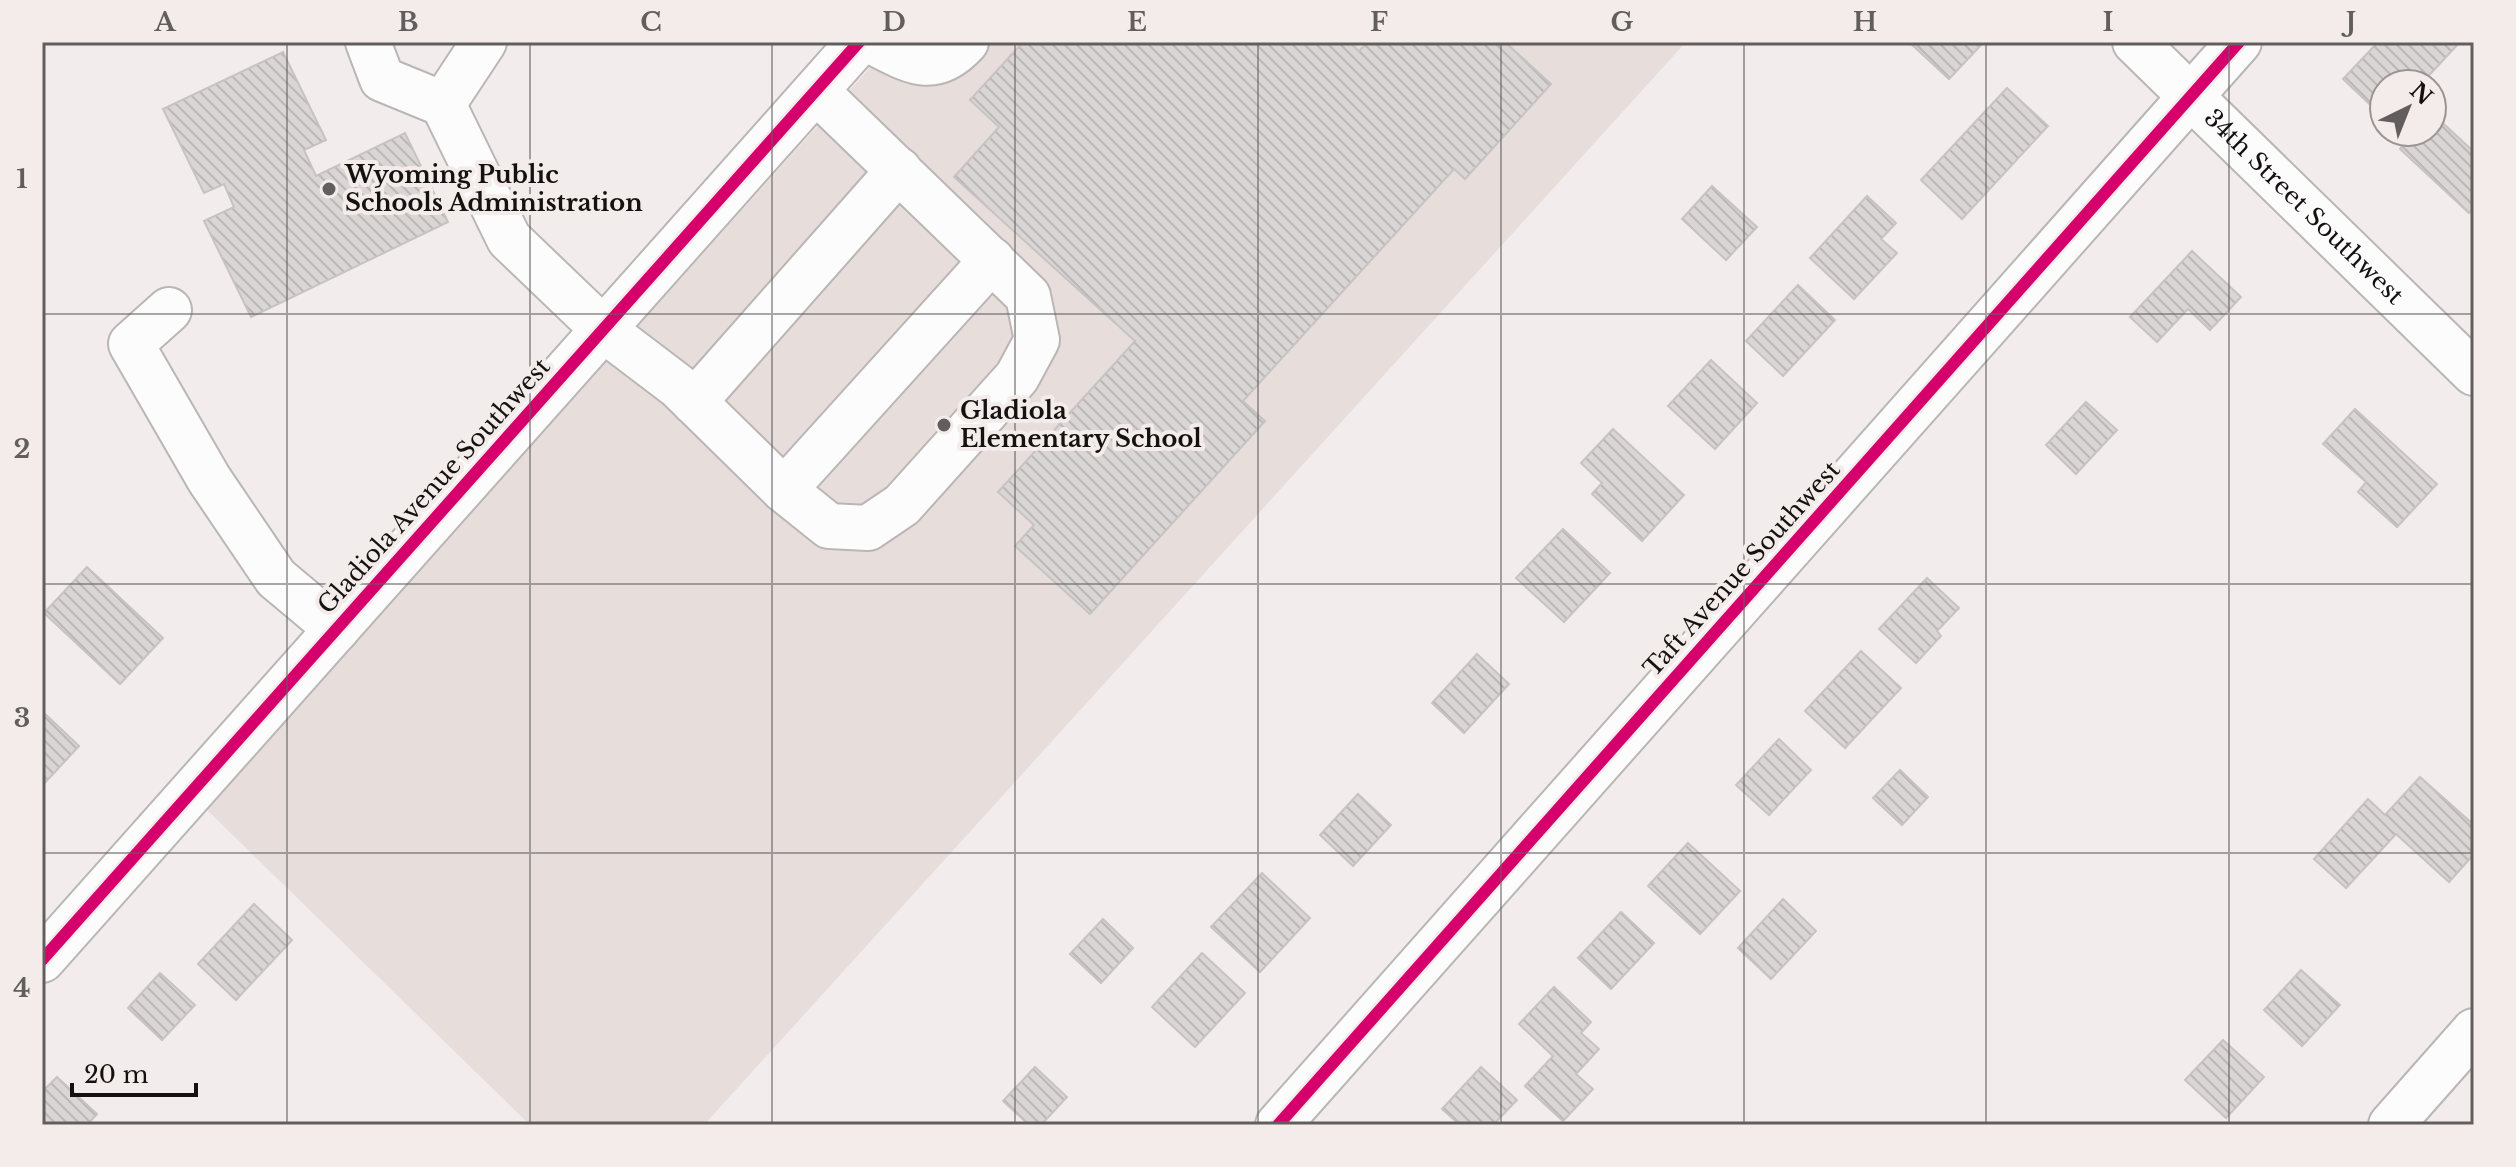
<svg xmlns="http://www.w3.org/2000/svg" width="2516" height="1167" font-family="'Libre Baskerville',serif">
	<defs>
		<pattern id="building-back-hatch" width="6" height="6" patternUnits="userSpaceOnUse" patternTransform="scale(2)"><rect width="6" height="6" fill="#dad6d6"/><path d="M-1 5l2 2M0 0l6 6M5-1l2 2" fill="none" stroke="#bab7b7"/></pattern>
	</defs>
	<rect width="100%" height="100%" fill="#f2edec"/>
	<path fill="#e7dddb" d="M893,42H1686L704,1125H530L205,808Z"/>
	<g fill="url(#building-back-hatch)" stroke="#c7c3c2" stroke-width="2">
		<path d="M1023,42H1349L1359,51L1368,42H1447L1450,45L1453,42H1505L1551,84L1465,179L1454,169L1243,401L1265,421L1090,614L1015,546L1034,525L998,492L1135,341L954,177L999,127L970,100Z"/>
		<path d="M1909,42H1982L1983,43L1949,79Z"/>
		<path d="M2378,42H2460L2421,84H2384V118L2343,79Z"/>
		<path d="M283,52L326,140L304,150L316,176L405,133L448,222L251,317L204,221L234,207L224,184L204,193L163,109Z"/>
		<path d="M2007,88L2048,126L1962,219L1921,180Z"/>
		<path d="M2433,114L2474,152V208L2469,213L2400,149L2415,132H2432Z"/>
		<path d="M1712,186L1757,227L1726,260L1682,219Z"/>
		<path d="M1867,196L1896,223L1881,239L1897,253L1854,299L1810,258Z"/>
		<path d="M2192,251L2241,297L2210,330L2188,309L2157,342L2130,317Z"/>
		<path d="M1798,285L1835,320L1783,376L1746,341Z"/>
		<path d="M1711,360L1757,403L1715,449L1668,406Z"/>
		<path d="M2086,402L2117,430L2076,474L2046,445Z"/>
		<path d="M2355,409L2437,484L2397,527L2358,492L2366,482L2323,444Z"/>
		<path d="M1613,429L1684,495L1642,541L1592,494L1602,483L1581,463Z"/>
		<path d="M1563,529L1610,573L1564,622L1516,578Z"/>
		<path d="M87,567L163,638L120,684L44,613Z"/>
		<path d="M1927,578L1959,608L1937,631L1941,636L1916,663L1879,629Z"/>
		<path d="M1861,651L1901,688L1845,748L1805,711Z"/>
		<path d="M1477,654L1509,684L1464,733L1432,703Z"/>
		<path d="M42,711L79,746L42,786Z"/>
		<path d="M1779,739L1811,770L1769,815L1736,785Z"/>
		<path d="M1900,770L1928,797L1902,825L1873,798Z"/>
		<path d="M2420,777L2474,825V854L2449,882L2396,834L2346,888L2314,859L2368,799L2385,815Z"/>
		<path d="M1358,794L1391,825L1353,866L1320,835Z"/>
		<path d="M1688,843L1740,891L1700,934L1648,886Z"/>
		<path d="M1262,873L1310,918L1260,972L1211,927Z"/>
		<path d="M1783,899L1816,931L1771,979L1738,948Z"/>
		<path d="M254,904L292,940L236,1000L198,964Z"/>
		<path d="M1621,912L1654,943L1611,989L1578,958Z"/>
		<path d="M1103,919L1133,948L1101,983L1070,954Z"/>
		<path d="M1202,953L1245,993L1195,1047L1152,1007Z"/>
		<path d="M2301,970L2340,1005L2302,1046L2264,1010Z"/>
		<path d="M160,973L195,1005L162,1040L128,1008Z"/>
		<path d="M1554,987L1591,1022L1581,1033L1599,1049L1576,1074L1593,1089L1563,1121L1525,1086L1553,1056L1519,1024Z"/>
		<path d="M2223,1040L2264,1077L2226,1118L2185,1080Z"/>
		<path d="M1035,1067L1067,1097L1041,1125H1029L1003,1101Z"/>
		<path d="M1481,1067L1517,1100L1493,1125H1460L1442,1109Z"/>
		<path d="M57,1077L97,1114L87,1125H42V1092Z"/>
	</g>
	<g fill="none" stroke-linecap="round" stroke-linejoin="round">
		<defs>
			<g id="minor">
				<path d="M368,42L382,79L443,104L509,239L604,330L679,387L784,490L829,526L868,528L902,505L1017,377L1037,340L1028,296L816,91"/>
				<path d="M873,42C909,60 933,78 966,42"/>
				<path id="s1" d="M2135,42L2474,373"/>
				<path d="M443,104L484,42"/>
				<path d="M169,310L131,344L209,479L276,578L337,629"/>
				<path d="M694,402L899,170"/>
				<path d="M784,490L992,260"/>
				<path d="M42,960L859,42"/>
				<path d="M1278,1125L2239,42"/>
				<path d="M2391,1125L2474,1031"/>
			</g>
		</defs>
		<use href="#minor" stroke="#b9b6b5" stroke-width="48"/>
		<use href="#minor" stroke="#fdfcfc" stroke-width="44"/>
		<defs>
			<g id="cycleway">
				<path d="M42,960L859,42"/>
				<path d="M1278,1125L2239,42"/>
			</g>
		</defs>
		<use href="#cycleway" stroke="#f4ecea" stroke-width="17"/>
		<use href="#cycleway" stroke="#d6006c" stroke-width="12"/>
	</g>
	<path fill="none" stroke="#625e5e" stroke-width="2" stroke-opacity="0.55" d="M287,42V1125M530,42V1125M772,42V1125M1015,42V1125M1258,42V1125M1501,42V1125M1744,42V1125M1986,42V1125M2229,42V1125M42,314H2474M42,584H2474M42,853H2474"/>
	<g fill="#625e5e" stroke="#f4ecea" stroke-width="3">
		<circle cx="329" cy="189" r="8"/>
		<circle cx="944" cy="425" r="8"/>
	</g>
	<g text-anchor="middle" stroke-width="8" stroke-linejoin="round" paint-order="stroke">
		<g font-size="24" font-weight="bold" fill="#141111" stroke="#f4ecea" text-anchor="start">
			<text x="345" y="183">Wyoming Public<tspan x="345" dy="28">Schools Administration</tspan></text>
			<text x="960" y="419">Gladiola<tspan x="960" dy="28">Elementary School</tspan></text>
		</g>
		<g font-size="24" fill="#141111" stroke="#f4ecea">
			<text dy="8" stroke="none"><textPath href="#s1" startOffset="236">34th Street Southwest</textPath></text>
			<text transform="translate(434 486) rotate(-48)" y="8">Gladiola Avenue Southwest</text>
			<text transform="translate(1742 569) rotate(-48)" y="8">Taft Avenue Southwest</text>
		</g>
	</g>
	<rect width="2516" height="1167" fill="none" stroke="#f4ecea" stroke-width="88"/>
	<g transform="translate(2408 108) rotate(43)"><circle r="38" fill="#f4ecea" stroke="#9a9493" stroke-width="2"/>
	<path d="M0-6L14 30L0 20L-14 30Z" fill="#625e5e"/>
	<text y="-12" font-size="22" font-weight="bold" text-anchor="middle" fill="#141111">N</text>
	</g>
	<path d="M72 1083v12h124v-12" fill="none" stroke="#141111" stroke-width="4"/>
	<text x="84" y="1083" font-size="24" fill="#141111" stroke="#f4ecea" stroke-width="6" paint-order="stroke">20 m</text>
	<rect x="44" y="44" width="2428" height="1079" fill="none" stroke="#625e5e" stroke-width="3"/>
	<g font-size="26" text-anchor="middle" font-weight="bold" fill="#625e5e">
		<text x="165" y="31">A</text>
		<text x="408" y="31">B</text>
		<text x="651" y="31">C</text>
		<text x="894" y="31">D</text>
		<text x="1137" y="31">E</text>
		<text x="1379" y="31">F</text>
		<text x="1622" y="31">G</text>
		<text x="1865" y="31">H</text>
		<text x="2108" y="31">I</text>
		<text x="2351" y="31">J</text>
		<text x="22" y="188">1</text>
		<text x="22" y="458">2</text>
		<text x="22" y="727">3</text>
		<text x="22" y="997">4</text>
	</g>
</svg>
